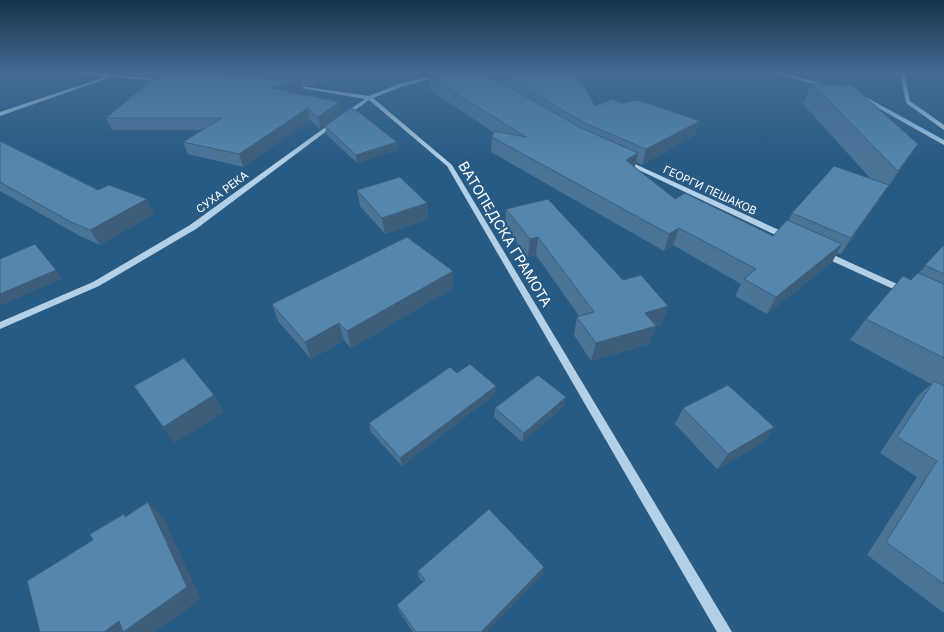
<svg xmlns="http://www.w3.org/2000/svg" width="944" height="632" font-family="Inter,sans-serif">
	<rect width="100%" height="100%" fill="#285b84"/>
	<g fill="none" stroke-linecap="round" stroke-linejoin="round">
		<g fill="#a7cce7" fill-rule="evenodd">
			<path d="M772,73H781L840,88L837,90Z"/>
			<path d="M855,91L944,140V145L853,94L852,93Z"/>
		</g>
		<g fill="#b2d0e7" fill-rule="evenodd">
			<path d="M75,73H90L162,79L164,80L162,81L111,77L0,116V112L105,77L77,74Z"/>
			<path d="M447,73H454L403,86L373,98L452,165L732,632H717L447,166L369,100L344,118L341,116L342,115L365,99L290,86L292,85L369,96L399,84Z"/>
			<path d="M900,73H904L910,101L944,125V130L906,103Z"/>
			<path d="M334,121L336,122V124L196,229L99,286L0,329V322L93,282L190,225Z"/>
			<path d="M624,159L790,235L791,237L790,239H784L622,162L621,161Z"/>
			<path d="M821,252H827L908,289L909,291L908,293H902L821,256L820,254Z"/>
		</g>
	</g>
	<g fill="#497496">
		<path d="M160,73H224L225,74H231V73H342L343,77L315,86L302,85L303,90L295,93L339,102L341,114L320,129L310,120L243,167L188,154L183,142L202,130H112L106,118Z"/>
		<path d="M443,73H577L595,106L695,135L642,165L636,162L635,167L675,199L773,236L789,220L792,213L870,178L803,104L812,84L918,144L903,166L841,254L837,253L832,262L767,314L735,296L741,284L673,245L664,251L491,152L492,137L493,132L430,90L429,76Z"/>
		<path d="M325,126L397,142L398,150L357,163L326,134Z"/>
		<path d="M0,141L98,190L154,214L100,245L80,236L0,191Z"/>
		<path d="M357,190L427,203L428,219L385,234L360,206Z"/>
		<path d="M506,209L668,306L661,325L656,326L649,344L591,361L574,335L577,317L579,316L536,255L528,257L505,227Z"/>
		<path d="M944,245V385L943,386H944V613L867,555L917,477L880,453L917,397L931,384L850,340L866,319L919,273Z"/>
		<path d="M453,271V288L351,348L344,340L311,359L278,321L272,304Z"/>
		<path d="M457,373L495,394L402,466L371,432L369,423Z"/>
		<path d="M564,406L522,442L494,417L495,408Z"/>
		<path d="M683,408L774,427L763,443L717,469L675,424Z"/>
		<path d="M544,567L542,574L486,632H413L399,611L397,605L423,582L419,578L418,571Z"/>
	</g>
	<g fill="#3c5e7a">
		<path d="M334,73H342L343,77L315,86L314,79Z"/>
		<path d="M301,79L303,90L275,100L272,88Z"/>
		<path d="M339,102L341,114L320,129L318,117Z"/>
		<path d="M308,108L310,120L243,167L239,154Z"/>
		<path d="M700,121L695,135L642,165L646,149Z"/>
		<path d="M397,142L398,150L357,163L356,155Z"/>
		<path d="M918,144L903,166L884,194L898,171Z"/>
		<path d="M638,153L634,169L626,160Z"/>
		<path d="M889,185L879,201L841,254L851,238Z"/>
		<path d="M147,199L154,214L100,245L90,230Z"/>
		<path d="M427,203L428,219L385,234L382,218Z"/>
		<path d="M679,228L673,245L664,251L669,234Z"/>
		<path d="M538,237L536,255L528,257L530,239Z"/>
		<path d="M842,244L832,262L767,314L776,297Z"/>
		<path d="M56,270L62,279L0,306V294Z"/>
		<path d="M453,271V288L351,348L347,331Z"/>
		<path d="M668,306L661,325L656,326L649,344L591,361L596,343L645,313Z"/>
		<path d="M339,323L344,340L311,359L305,342Z"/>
		<path d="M496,386L495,394L402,466L400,458Z"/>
		<path d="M214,395L224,412L175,443L163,427Z"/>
		<path d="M566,397L564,406L522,442L524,433Z"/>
		<path d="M774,427L763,443L717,469L728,454Z"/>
		<path d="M148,502L163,517L201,599L155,632H104Z"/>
		<path d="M544,567L542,574L486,632H481Z"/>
	</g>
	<g fill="#5587ae" stroke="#3c5e7a">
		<path d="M160,73H198L253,75L301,79L272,88L339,102L318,117L308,108L239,154L183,142L222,118H106Z"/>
		<path d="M239,73H334L314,79Z"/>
		<path d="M443,73H489L513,89L579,127L638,153L626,160L675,199L685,193L773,236L787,220L842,244L776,297L744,279L756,269L679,228L669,234L492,137L494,131L526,137L429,76Z"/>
		<path d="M501,73H577L595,106L612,99L622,103L638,100L700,121L646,149L585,123L519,85Z"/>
		<path d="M812,84L852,85L918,144L898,171Z"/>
		<path d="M350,108L356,110L397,142L356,155L325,126Z"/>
		<path d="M0,141L98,190L109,185L147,199L90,230L71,222L0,182Z"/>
		<path d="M834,166L889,185L851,238L792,213Z"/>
		<path d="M400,177L427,203L382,218L357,190Z"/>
		<path d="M548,199L623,280L641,275L668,306L645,313L656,326L596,343L577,317L594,312L538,237L530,239L506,209Z"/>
		<path d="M407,237L453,271L347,331L339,323L305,342L272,304Z"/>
		<path d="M35,244L56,270L0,294V259Z"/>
		<path d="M944,245V274L925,265Z"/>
		<path d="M918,273L944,284V358L866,319L903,276L911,280Z"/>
		<path d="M184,358L214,395L163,427L134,386Z"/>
		<path d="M470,364L496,386L400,458L369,423L450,367L457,373Z"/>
		<path d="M538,375L566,397L524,433L495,408Z"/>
		<path d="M934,381L944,386V584L886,542L937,461L897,437Z"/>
		<path d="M728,385L774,427L728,454L683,408Z"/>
		<path d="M148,502L187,587L123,632L119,621L104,632H40L27,581L93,540L90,534L124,514L125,517Z"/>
		<path d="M489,509L544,567L481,632H416L397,605L425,580L418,571Z"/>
	</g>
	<linearGradient id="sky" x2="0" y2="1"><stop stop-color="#163249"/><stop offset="0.45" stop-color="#426c94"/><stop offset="1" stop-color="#426c94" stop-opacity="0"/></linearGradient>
	<rect width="944" height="161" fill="url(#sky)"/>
	<g text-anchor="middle" stroke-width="4.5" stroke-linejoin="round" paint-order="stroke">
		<g font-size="11" fill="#fff" stroke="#285b84">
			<text transform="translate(710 190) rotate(25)" y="4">ГЕОРГИ ПЕШАКОВ</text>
			<text transform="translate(222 192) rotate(-37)" y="4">СУХА РЕКА</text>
		</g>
		<g font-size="14" fill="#fff" stroke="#285b84">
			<text transform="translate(505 234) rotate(59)" y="5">ВАТОПЕДСКА ГРАМОТА</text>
		</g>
	</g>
</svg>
